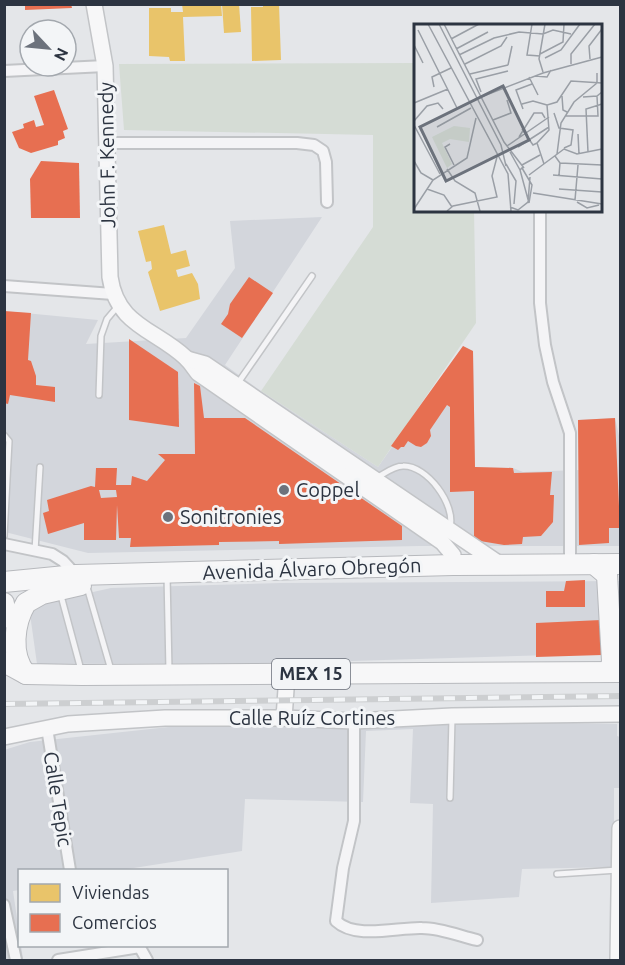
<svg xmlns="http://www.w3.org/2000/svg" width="625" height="965" font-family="Ubuntu,sans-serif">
	<rect width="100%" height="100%" fill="#e4e6e9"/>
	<g fill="#d3d6dc">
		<path d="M322,217L225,365L261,391L378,467L463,346L473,351L475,467L513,468L523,472L579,470L578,420L615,418L620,440V546H419L88,553L5,532L4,311L98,320L86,344L186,338L235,268L230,221Z"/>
		<path d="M620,581V653L284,663L37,664L30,614L35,605L111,588L281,583Z"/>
		<path d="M442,721L617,724V736L620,737V788H614V867L522,869L519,897L431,903L433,804L410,803L413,729L366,731L363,802L245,799L242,851L121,870H20L19,890L13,891L23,959L5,960L4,750L30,742L178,726Z"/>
	</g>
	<path fill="#d5dcd5" d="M415,63V210H474L476,323L378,467L261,391L373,227V135L124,130L119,64Z"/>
	<g fill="#e9c46a">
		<path d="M182,4H221L222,16L183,17L185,61H170L169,57L149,56V8H171V12H183Z"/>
		<path d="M222,4H239L241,32L224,33Z"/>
		<path d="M263,4H279L281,60L252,61L251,7H263Z"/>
		<path d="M164,225L171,254L186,250L190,266L176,270L178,277L192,273L198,284L200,299L160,311L148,272L152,269L151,261L146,262L138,231Z"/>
	</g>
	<g fill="#e76f51" fill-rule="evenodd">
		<path d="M25,4H71L72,8L25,10Z"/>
		<path d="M54,90L68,129L63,131L65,138L58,141V145L31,153L19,148L12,132L24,128L23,124L34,120L36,127L44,125L34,96Z"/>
		<path d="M41,161L79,163L80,218H31L30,179Z"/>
		<path d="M249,277L273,293L242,338L221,324L228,314L230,304Z"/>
		<path d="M4,311L31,313L28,360L31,361L36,376V385L55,387V402L10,395L8,404L4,403Z"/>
		<path d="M129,339L178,372L179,427L129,420Z"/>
		<path d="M463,346L473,351L475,467L513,468L514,473L552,472L550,495H554L553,522L541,536L523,537L522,544L504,545L474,540V491L450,492V407L447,405L430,430L431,436L427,443L421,447L416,446L408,441L404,447H401L398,450L391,446Z"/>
		<path d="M194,383L200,386L204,418H245L402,526V540L279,544V541L219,542V545L130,547L131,538H119L117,505L116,540H84V523L48,534L43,513L49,511L47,500L91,486L95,487L96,468H117L116,485H131L132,476L147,481L165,460L158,454H195ZM99,490H116L117,497L101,498Z"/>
		<path d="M615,418L620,528H609V543L579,545L578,420Z"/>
		<path d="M585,580V607H546V591H564L566,581Z"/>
		<path d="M601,620L602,655L536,657V623Z"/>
	</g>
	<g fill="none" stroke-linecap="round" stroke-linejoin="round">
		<defs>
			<g id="lane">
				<path d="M238,383L312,276"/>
				<path d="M99,395L101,336L107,319L118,306"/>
				<path d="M4,435L9,441L4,536"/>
				<path d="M378,477C385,473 394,466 403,466C427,465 456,505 450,527"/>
				<path d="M35,551L40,467"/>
				<path d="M167,575L169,671"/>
				<path d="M87,587L111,670"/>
				<path d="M60,592L81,670"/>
				<path d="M450,798L452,718"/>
				<path d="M557,874L618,870"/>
			</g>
			<g id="street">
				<path d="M4,71L105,66"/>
				<path d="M107,143H297L314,145L323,151L326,162L327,202"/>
				<path d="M540,210V303L545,345L553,382L570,433V565"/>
				<path d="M4,286L113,294"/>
				<path d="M4,544L52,554L63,561L76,575"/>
				<path d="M354,721V821L343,868L336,921C356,940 398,927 422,928C440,928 460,936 477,940"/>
				<path d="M47,728L70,870"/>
				<path d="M4,905L16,960"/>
				<path d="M139,946L147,960"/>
				<path d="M58,960L140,947"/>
			</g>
			<g id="secondary">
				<path d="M94,4L105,66L110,277C117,326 155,329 186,358C191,363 194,368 198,373L442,542L453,555V565"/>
				<path d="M187,359L205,364L501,565"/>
				<path d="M284,718L287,675"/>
				<path d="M4,737L68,724L165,718H284L354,721L452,716L620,714"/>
				<path d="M618,960L620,828"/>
			</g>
			<g id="highway">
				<path d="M594,564L607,575L612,661L611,667L607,672"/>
				<path d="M4,582L76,575L453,565L620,564"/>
				<path d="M4,603V618"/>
				<path d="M4,662L26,674L82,675L620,672"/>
				<path d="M26,674C10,655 14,623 26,603L42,594L81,585"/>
			</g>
		</defs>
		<use href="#lane" stroke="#c2c4c7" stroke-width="8"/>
		<use href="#street" stroke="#c2c4c7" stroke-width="14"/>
		<use href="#secondary" stroke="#c2c4c7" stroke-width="18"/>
		<use href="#highway" stroke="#b7b9bd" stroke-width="22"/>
		<use href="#lane" stroke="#f4f4f6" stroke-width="5"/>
		<use href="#street" stroke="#f4f4f6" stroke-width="10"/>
		<use href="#secondary" stroke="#f7f7f8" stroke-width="15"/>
		<use href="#highway" stroke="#f7f7f8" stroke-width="20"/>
		<defs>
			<path id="rail" d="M4,704L620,696"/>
		</defs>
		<use href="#rail" stroke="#cdcfd1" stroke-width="6"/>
		<use href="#rail" stroke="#f3f5f7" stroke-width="4" stroke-dasharray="11" stroke-linecap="butt"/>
	</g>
	<g fill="#6c727c" stroke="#f3f5f7" stroke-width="2">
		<circle cx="284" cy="490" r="6"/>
		<circle cx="168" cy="517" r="6"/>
	</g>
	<g text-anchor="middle" stroke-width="6" stroke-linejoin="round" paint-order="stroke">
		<rect fill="#f3f5f7" stroke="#686e78" stroke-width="1.5" x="272" y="659" width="78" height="30" rx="4.5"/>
		<g font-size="18" font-weight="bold" fill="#2c3441">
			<text x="311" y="680">MEX 15</text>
		</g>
		<g font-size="20" fill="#2c3441" stroke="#f3f5f7">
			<text transform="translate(107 155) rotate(-91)" y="7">John F. Kennedy</text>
			<text transform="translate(312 569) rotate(-2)" y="7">Avenida Álvaro Obregón</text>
			<text x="312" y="725">Calle Ruíz Cortines</text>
			<text transform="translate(58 799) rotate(81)" y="7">Calle Tepic</text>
		</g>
		<g font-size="20" fill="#2c3441" stroke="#f3f5f7" text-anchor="start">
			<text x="296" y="497">Coppel</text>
			<text x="180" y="524">Sonitronies</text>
		</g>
	</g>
	<g transform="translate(414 24)">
		<rect width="188" height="188" fill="#e4e6e9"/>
		<path d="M40,102L56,104L55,118L36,115L28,119L38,140L33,144L18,113Z" fill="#d5dcd5"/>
		<path fill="none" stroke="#9a9fa6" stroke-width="1.5" d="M14,0L94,150L97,187M25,0L87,121L92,142M30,0L90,118L110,144M118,0L113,31L126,32M4,6L43,84M37,15L65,0M0,21L9,39M42,25L74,8M126,30L149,18L150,0M45,31L80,14L105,8L129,10L139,6L157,10M131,34L147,26L166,0M176,35L175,22L188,5M51,40L87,22L93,13M157,40V30L181,0M94,41L98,22M129,48L125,35L131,0M56,50L94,41M121,52L133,53L137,46M115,53L124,71M20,63L18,53L37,44M67,68L62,55L94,47M148,72L149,86L153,88M67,73L129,49L188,33M169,73L183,72L188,68M0,79L34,65M108,80L119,77L133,81M109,85L102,66L118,60M140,89L145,104L159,106L157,121L150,124M151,92H184L183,72M79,96L97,89L93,76M0,97L13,82L24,79L29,85M0,101L26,150M23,103L57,84M108,105L119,121L123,119M164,110L165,130M105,113L120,89H128L131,94M36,120L31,123L40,141M93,122L135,93M104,123L135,103M96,128L106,146M174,128L172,85L188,80M143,130L147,99L160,78L183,59V49M141,132L146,139L145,151M0,137L7,149L19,156M146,139L188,141M92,140L102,157L100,180M130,140L123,119L135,106L133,81L143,78L157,57L188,59M108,141L126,131M108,144L118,161L115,179L106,146ZM33,145L41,157L61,169L66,187M115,151L150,125L163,130L188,125M139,151L188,155M13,165L30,171L38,183M145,165L188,168M119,169L188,180M161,176L164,141M163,178L173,184L185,181M96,183L104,186L114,178L116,153M0,185L19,156L53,134L62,94M33,187L39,182L83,173L78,152L83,133"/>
		<path fill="#6c727c" fill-opacity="0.15" stroke="#6c727c" stroke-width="3" d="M89,62L115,116L32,157L6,103Z"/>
		<rect width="188" height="188" fill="none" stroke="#2c3441" stroke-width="3"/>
	</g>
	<rect width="625" height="965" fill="none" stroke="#2c3441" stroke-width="12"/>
	<rect x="18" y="869" width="210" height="78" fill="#f3f5f7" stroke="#a3a8ae" stroke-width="1.5"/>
	<rect x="30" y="884" width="30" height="18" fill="#e9c46a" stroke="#a3a8ae" stroke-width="1.5"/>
	<text x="72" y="899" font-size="18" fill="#2c3441">Viviendas</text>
	<rect x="30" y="914" width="30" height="18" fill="#e76f51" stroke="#a3a8ae" stroke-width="1.5"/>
	<text x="72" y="929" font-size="18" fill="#2c3441">Comercios</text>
	<g transform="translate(48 48) rotate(116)"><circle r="28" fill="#f3f5f7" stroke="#a3a8ae" stroke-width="1.5"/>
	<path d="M0-4.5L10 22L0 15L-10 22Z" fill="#6c727c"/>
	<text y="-9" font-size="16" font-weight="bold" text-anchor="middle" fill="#2c3441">N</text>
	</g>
</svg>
